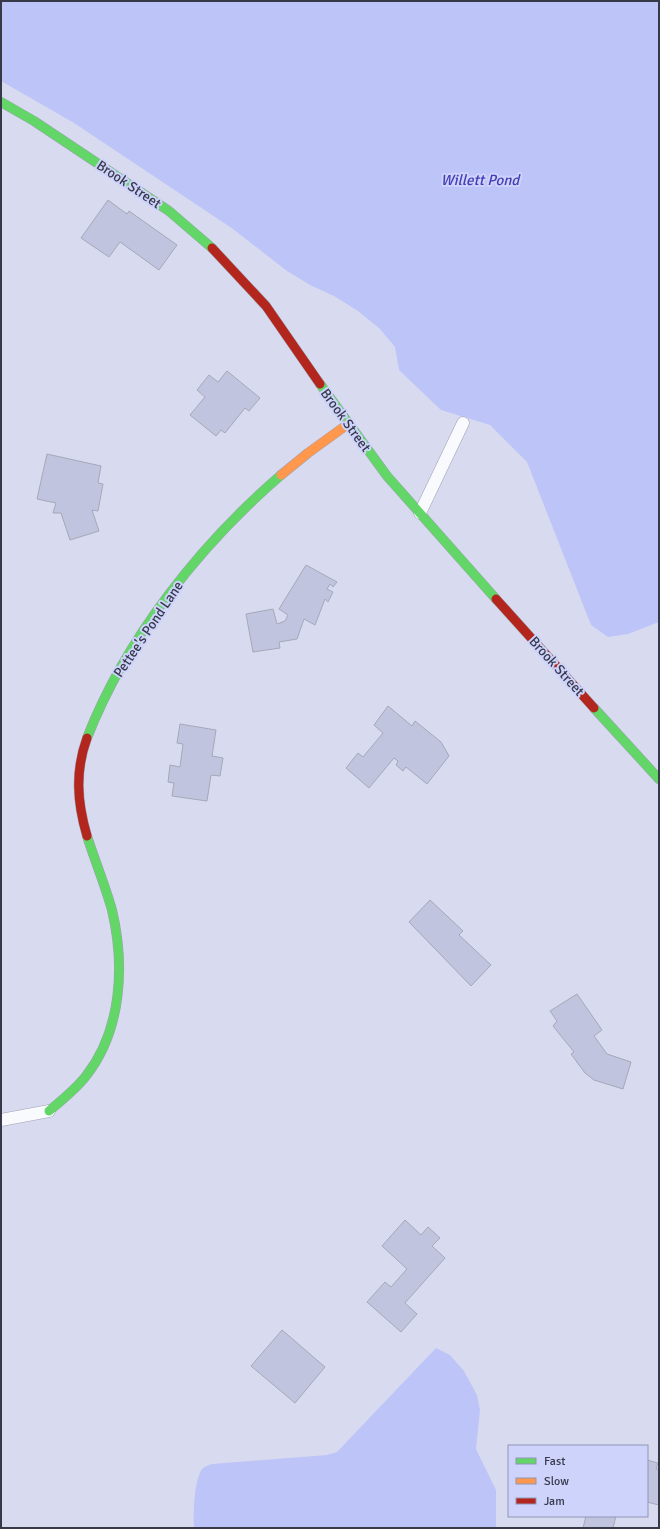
<svg xmlns="http://www.w3.org/2000/svg" width="660" height="1529" font-family="Signika,sans-serif">
	<rect width="100%" height="100%" fill="#d8dbf0"/>
	<g fill="#bdc4f7">
		<path d="M1,1H659V622L628,634L608,637L591,625L527,462L490,425L441,410L399,370L395,347L380,329L358,311L334,296L310,285L287,271L233,229L74,123L1,81Z"/>
		<path d="M436,1348L450,1355L464,1371L477,1395L480,1410L476,1449L496,1490V1528H194C193,1516 194,1477 203,1468C205,1466 209,1465 212,1464L327,1455L337,1452Z"/>
	</g>
	<g fill="#c1c4de" stroke="#a5a8b8">
		<path d="M108,200L127,214L129,211L177,245L159,270L120,242L109,257L81,238Z"/>
		<path d="M227,371L260,398L249,411L245,408L225,433L221,430L216,436L190,415L205,397L197,390L209,375L218,382Z"/>
		<path d="M47,454L101,466L98,483L103,484L98,511L92,510L99,531L70,540L61,513H53L56,503L37,499Z"/>
		<path d="M306,565L337,582L333,587L330,584L327,589L333,592L328,602L325,599L315,625L304,619L297,639L279,642L280,648L253,652L246,614L273,609L277,624L285,621L288,615L279,609Z"/>
		<path d="M388,706L412,726L415,721L441,742L449,756L427,784L406,767L403,771L396,765L398,761L394,758L369,788L346,768L358,753L363,757L383,733L374,725Z"/>
		<path d="M180,724L216,730L212,756L223,758L220,776L211,775L207,801L172,796L174,783L168,782L170,765L180,767L183,744L177,743Z"/>
		<path d="M430,900L463,931L459,935L491,965L471,986L409,922Z"/>
		<path d="M577,994L602,1030L594,1036L607,1054L631,1062L623,1089L594,1080L585,1073L571,1054L574,1052L553,1026L557,1021L550,1011Z"/>
		<path d="M405,1220L421,1235L428,1227L440,1238L432,1246L445,1258L405,1303L417,1314L401,1332L367,1302L385,1282L391,1287L407,1269L382,1246Z"/>
		<path d="M282,1330L325,1367L295,1403L251,1366Z"/>
		<path d="M647,1460L658,1463L656,1469H659V1505L647,1502Z"/>
		<path d="M586,1516H616L613,1528H583Z"/>
	</g>
	<g fill="none" stroke-linecap="round" stroke-linejoin="round">
		<defs>
			<g id="lane">
				<path d="M420,513L463,423"/>
				<path d="M1,1120L49,1111"/>
			</g>
			<g id="fast">
				<path d="M1,102L34,121L169,211L212,248"/>
				<path d="M320,384L387,476L496,599"/>
				<path d="M594,708L659,779"/>
				<path d="M87,738C126,638 200,545 281,475"/>
				<path d="M49,1111C62,1100 76,1089 86,1076C122,1030 125,965 112,910C105,885 95,861 87,836"/>
			</g>
			<path id="slow" d="M281,475L308,453L348,424"/>
			<g id="jam">
				<path d="M212,248L266,306L320,384"/>
				<path d="M496,599L594,708"/>
				<path d="M87,836C77,802 75,771 87,738"/>
			</g>
		</defs>
		<use href="#lane" stroke="#9da0b0" stroke-width="13"/>
		<use href="#fast" stroke="#9da0b0" stroke-width="10"/>
		<use href="#slow" stroke="#9da0b0" stroke-width="10"/>
		<use href="#jam" stroke="#9da0b0" stroke-width="10"/>
		<use href="#lane" stroke="#f9fafd" stroke-width="12"/>
		<use href="#fast" stroke="#63d668" stroke-width="9"/>
		<use href="#slow" stroke="#ff974d" stroke-width="9"/>
		<use href="#jam" stroke="#b3261e" stroke-width="9"/>
	</g>
	<g text-anchor="middle" stroke-width="4" stroke-linejoin="round" paint-order="stroke">
		<g font-size="14" fill="#373949" stroke="#ced3fb">
			<text transform="translate(129 184) rotate(34)" y="5">Brook Street</text>
			<text transform="translate(346 420) rotate(54)" y="5">Brook Street</text>
			<text transform="translate(148 629) rotate(-56)" y="5">Pettee's Pond Lane</text>
			<text transform="translate(557 666) rotate(48)" y="5">Brook Street</text>
		</g>
		<g font-size="15" font-style="italic" fill="#453eb5" stroke="#ced3fb">
			<text x="480" y="185">Willett Pond</text>
		</g>
	</g>
	<rect width="660" height="1529" fill="none" stroke="#373949" stroke-width="4"/>
	<rect x="508" y="1445" width="140" height="72" fill="#ced3fb" stroke="#9295b4"/>
	<rect x="516" y="1458" width="20" height="6" fill="#63d668" stroke="#9295b4"/>
	<text x="544" y="1465" font-size="12" fill="#373949">Fast</text>
	<rect x="516" y="1478" width="20" height="6" fill="#ff974d" stroke="#9295b4"/>
	<text x="544" y="1485" font-size="12" fill="#373949">Slow</text>
	<rect x="516" y="1498" width="20" height="6" fill="#b3261e" stroke="#9295b4"/>
	<text x="544" y="1505" font-size="12" fill="#373949">Jam</text>
</svg>
